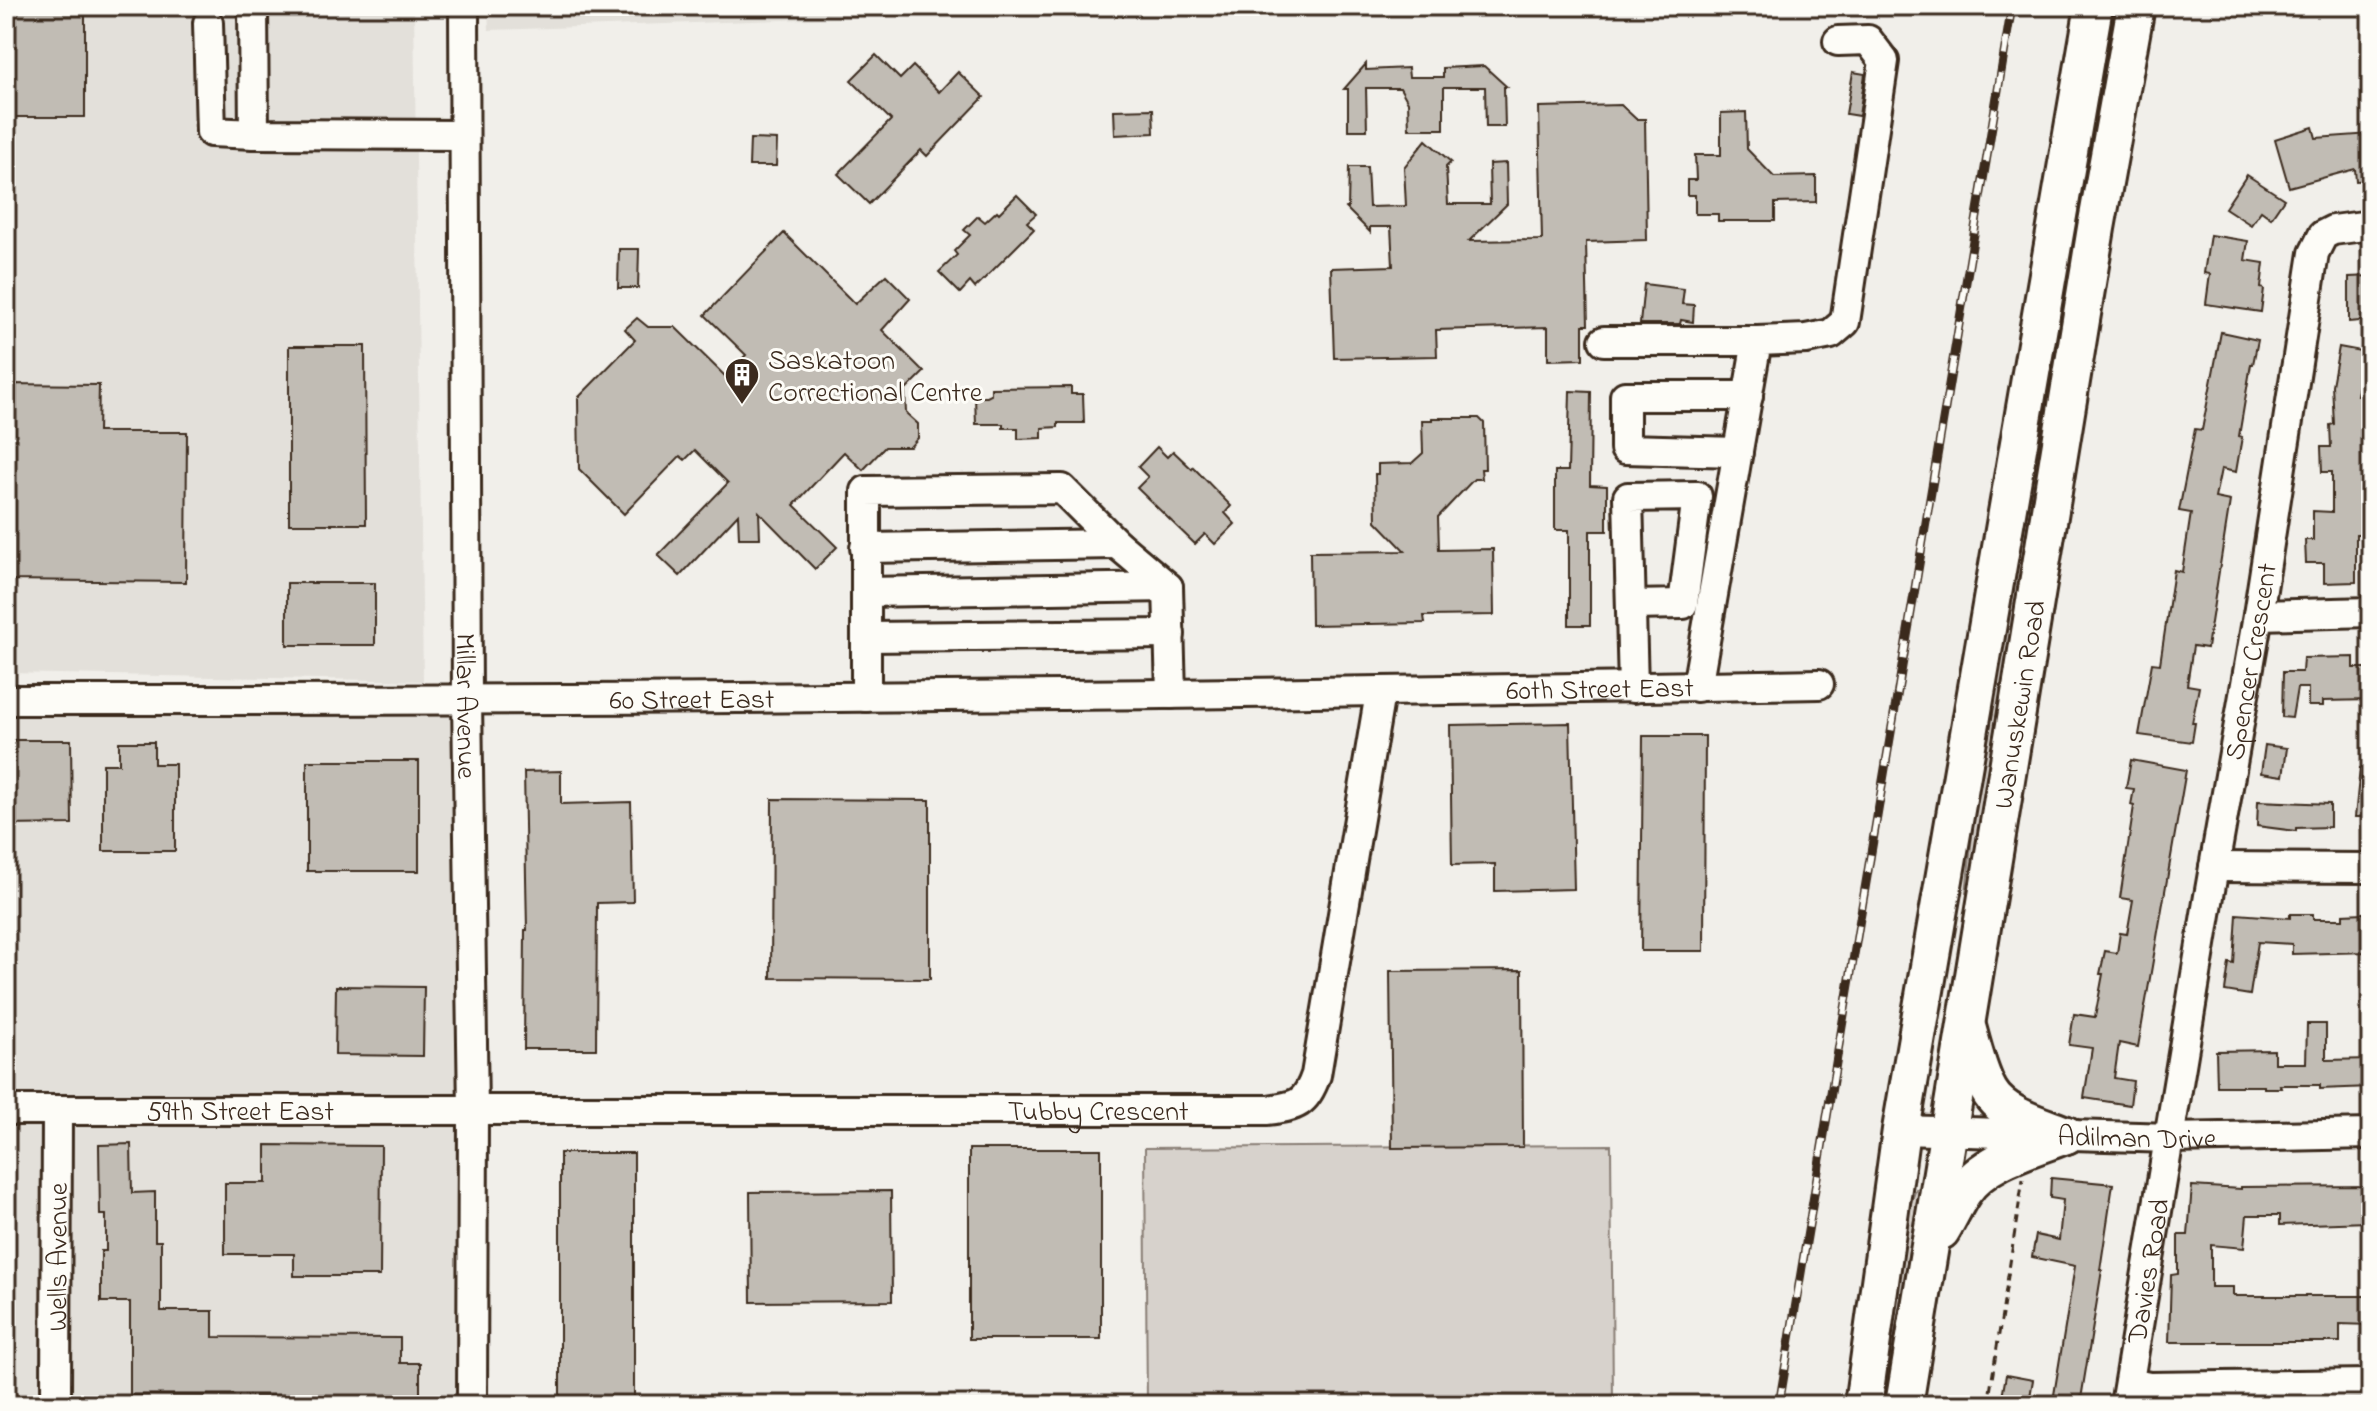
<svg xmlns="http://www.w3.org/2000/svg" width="2377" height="1411" font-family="'Indie Flower',sans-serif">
	<rect width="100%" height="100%" fill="#f1efea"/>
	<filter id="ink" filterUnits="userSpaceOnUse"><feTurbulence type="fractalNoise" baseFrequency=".0125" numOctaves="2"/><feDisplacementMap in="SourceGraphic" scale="16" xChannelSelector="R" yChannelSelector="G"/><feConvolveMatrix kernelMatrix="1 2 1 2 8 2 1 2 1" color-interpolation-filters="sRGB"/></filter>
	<g filter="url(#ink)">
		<g fill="#e3e0da">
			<path d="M6,6H414L423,681L6,673Z"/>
			<path d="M488,6H1188L489,30Z"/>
			<path d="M6,700H467L472,1405H6Z"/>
		</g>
		<g fill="#d7d2cc" stroke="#897e75" stroke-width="2">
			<path d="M2103,43L2110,45L1969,894L1966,893L1975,807Z"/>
			<path d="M1611,1145L1613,1405H1147L1145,1148Z"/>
			<path d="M1916,1189L1919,1190L1883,1405H1875L1907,1214Z"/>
		</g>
		<g fill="#c1bcb4" stroke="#3b2a1e" stroke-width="2">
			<rect x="6" y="6" width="79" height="111"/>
			<path d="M876,55L900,79L913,66L939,92L958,72L984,97L927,156L921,150L869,204L838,174L891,120L851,80Z"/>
			<path d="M1366,64V70L1408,68L1409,77H1443V68L1484,66L1507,87H1504L1505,127H1486L1485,87H1444V129H1409L1408,102L1400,88H1366L1367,130H1348V89H1344Z"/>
			<path d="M1853,72L1865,74L1859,116L1846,114Z"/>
			<path d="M1621,105L1636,119H1645L1647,240L1586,242L1588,325H1583V359L1548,360V327L1436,330L1437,356L1334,358L1331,268L1393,266L1391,227H1370V232L1346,208H1348L1349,167H1367L1369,207L1406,206L1404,167L1426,140L1451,162L1446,167L1448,204H1490L1489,164L1506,163L1507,204L1469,241L1542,240L1539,107Z"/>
			<path d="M1153,109L1154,133L1115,135L1114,110Z"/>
			<path d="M1746,112L1747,149L1774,177L1816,176V202L1775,203V221H1718V214H1695V195H1687V180H1696L1695,155H1721V113Z"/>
			<path d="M2313,127L2316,138L2371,134V180L2356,181L2355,169L2289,187L2275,139Z"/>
			<path d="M750,139L777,140L776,166H749Z"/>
			<path d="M2247,175L2284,199L2271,218L2261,211L2251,225L2225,208Z"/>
			<path d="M1017,195L1036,214L1027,222L1034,229L975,288L970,282L960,293L939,272L957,255L954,251L970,235L964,230L978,216L985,222L997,211L999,213Z"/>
			<path d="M784,233L855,304L886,275L910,299L882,330L924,372L905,391L906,413L918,424V438L910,447H885L863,470L844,452L794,505L837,547L815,569L759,512L760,538H739L738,514L680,576L658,555L728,483L695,450L685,460L680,456L624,514L579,469L578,398L635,340L625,329L637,318L648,327H675L725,376L746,355L705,315Z"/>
			<path d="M2210,235L2248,241L2245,260L2264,263L2261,288L2264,289L2261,312L2206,304L2210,274L2204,273Z"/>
			<path d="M619,249H639L638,288H618Z"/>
			<path d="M2371,276V320L2349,322V277Z"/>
			<path d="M1644,284L1684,289L1682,304L1694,305L1693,322L1681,320L1680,324H1640Z"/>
			<path d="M2221,332L2258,340L2253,364H2251L2239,436L2242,437L2236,472L2221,469L2215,498L2230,501L2207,648L2193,646L2187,685L2199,687L2192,723H2195L2192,742L2139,735L2152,663L2160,664L2174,570L2182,572L2191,513L2179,511L2195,429L2202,430Z"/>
			<path d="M289,346H365L366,524H289Z"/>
			<path d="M2339,347L2366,352L2357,395H2362L2365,446H2369L2370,485H2362L2361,534H2356V582L2324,583V563H2306L2305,540H2313V511L2332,512V472H2322L2321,447H2331L2330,425L2334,424L2332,385Z"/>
			<path d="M6,384L99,385L98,432H187L186,582L6,580Z"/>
			<path d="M1071,387V394H1083L1084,423H1058V427L1042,428V438L1018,439V428H1003V424H976L975,397H987L991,395V388Z"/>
			<path d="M1570,391L1591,392L1590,485L1607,486V531H1590V625H1569V530H1555V471H1568Z"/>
			<path d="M1432,418H1479L1484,423L1485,469H1481L1482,479H1474L1438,517L1439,550L1493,549L1494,615L1424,616L1425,623L1311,625L1310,552L1405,551L1376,521L1375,474H1378V464L1412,463L1423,453L1422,420H1432Z"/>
			<path d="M1157,447L1167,457L1173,451L1192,469L1193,467L1231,506L1225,513L1235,524L1215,544L1205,534L1195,544L1137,488L1148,477L1138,467Z"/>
			<rect x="287" y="583" width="88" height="62"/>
			<path d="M2354,657V668H2371V700L2323,701V706H2308V688H2297L2292,718L2282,717L2283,672H2302L2303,658Z"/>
			<path d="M1570,723L1574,889L1495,891V864L1452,865L1450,725Z"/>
			<path d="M1643,736H1705L1704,951H1641Z"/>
			<path d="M6,740H71L72,824L6,825Z"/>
			<path d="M119,742H154V764H175V851H103V764H119Z"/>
			<path d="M2265,745L2287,748L2283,776L2261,773Z"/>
			<path d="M2131,760L2186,770L2138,1047L2119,1043L2114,1078L2133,1081L2130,1105L2084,1098L2092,1048L2069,1045L2074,1014L2095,1017L2103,974H2100L2105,951L2117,953L2120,933L2127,934L2133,900L2120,898L2134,806L2131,805L2134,789L2126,788Z"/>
			<rect x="307" y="761" width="112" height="110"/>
			<path d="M2360,768L2371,769V817H2355Z"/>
			<path d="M561,771V804L631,802L633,902L597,903L596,1049H524L525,930H527L524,772Z"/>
			<path d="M772,799L930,800V979L771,978Z"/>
			<path d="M2258,801L2330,804V827L2296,828V831L2257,826Z"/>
			<path d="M2364,913L2365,925H2371V952L2292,954V944L2258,942L2250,995L2225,991L2229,963L2234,964L2237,914L2290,918V914H2313V919H2343V914Z"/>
			<path d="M1522,970L1523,1147L1392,1148L1390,971Z"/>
			<path d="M336,986L424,987L423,1056L335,1055Z"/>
			<path d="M2307,1024H2326V1060L2371,1059V1087L2320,1089V1085H2280L2281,1088H2264V1086H2217L2216,1051L2274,1050V1063H2306Z"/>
			<path d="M131,1144L132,1193L155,1192V1241H161V1311H213V1337L400,1338V1363H420V1405H326V1396L130,1395V1302H101V1251H106V1215H100L99,1145Z"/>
			<path d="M266,1145L381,1146L380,1276H294V1254H225V1183H266Z"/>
			<rect x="969" y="1149" width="132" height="190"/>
			<rect x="560" y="1153" width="74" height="252"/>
			<path d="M2051,1178L2113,1184L2100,1270H2102L2081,1399L2054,1395L2075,1266L2032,1257L2036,1235L2059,1240L2063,1200L2050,1198Z"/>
			<path d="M2192,1186L2241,1189V1187L2371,1186V1213H2368V1222L2280,1225V1215H2247L2244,1248L2211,1245V1287H2233V1296H2371V1325L2340,1324V1342H2169L2171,1275L2178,1274V1235H2188Z"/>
			<path d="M891,1191L892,1301L751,1302L750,1192Z"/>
			<path d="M2006,1375L2033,1380L2029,1402L2002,1397Z"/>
		</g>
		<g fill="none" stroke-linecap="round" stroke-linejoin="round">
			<defs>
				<g id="minor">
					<path d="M253,6L254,134L464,135"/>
					<path id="s1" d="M464,6L467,700L473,1111L472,1405"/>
					<path d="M208,23L211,132L254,134"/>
					<path d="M1604,341H1757"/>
					<path d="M1738,452L1625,449V396H1748"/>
					<path d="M865,548L1117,544"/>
					<path d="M866,592L1168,587"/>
					<path d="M1632,605L1683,604L1697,496L1628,497L1633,688"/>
					<path d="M2258,615L2371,612"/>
					<path d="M866,637L1170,634"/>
					<path d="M1697,687L1757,341L1806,339L1831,334L1845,322L1884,61L1868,40L1838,41"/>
					<path d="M866,697V491L1062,489L1117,544L1168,587L1171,694"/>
					<path id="s2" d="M6,700C610,701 1215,695 1819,684"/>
					<path d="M2214,867L2371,868"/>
					<path id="s3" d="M6,1110H1268C1297,1106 1306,1104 1316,1075L1380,693"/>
					<path id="s4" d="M1901,1130L2171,1138L2371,1134"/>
					<path d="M2129,1383L2149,1387L2371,1384"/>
					<path id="s5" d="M56,1405L57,1110"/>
					<path id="s6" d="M2125,1405L2209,896L2258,615L2314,253L2323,235L2333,230L2371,225"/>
				</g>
				<g id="major">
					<path d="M1968,1030C1973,1049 1979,1073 1989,1091C2003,1116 2041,1125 2066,1135"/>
					<path d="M1941,1231C1949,1218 1955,1204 1963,1192C1984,1160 2032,1148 2066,1135"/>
					<path d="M1863,1405L1901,1130L2094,6"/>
					<path id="s7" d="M1904,1405L2096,228L2136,6"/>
				</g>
			</defs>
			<use href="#minor" stroke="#3b2a1e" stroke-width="34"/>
			<use href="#major" stroke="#3b2a1e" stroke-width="42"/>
			<path stroke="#3b2a1e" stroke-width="3" stroke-dasharray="8 6" stroke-linecap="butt" d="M1988,1405L2023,1179"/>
			<use href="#minor" stroke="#fdfcf7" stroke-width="28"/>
			<use href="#major" stroke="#fdfcf7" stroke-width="36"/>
			<defs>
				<path id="rail" d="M1779,1405L2012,6"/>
			</defs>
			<use href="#rail" stroke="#3b2a1e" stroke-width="9"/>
			<use href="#rail" stroke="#fdfcf7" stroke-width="6" stroke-dasharray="18" stroke-linecap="butt"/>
		</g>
	</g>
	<defs>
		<symbol id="building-pin" viewBox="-11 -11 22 30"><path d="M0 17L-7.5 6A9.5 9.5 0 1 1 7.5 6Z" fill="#3b2a1e" stroke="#fdfcf7"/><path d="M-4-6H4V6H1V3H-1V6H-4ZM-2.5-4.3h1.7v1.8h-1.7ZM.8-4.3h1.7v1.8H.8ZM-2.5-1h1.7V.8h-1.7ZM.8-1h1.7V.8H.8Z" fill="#fff"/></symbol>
	</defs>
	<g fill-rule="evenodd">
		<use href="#building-pin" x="722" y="355" width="40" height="54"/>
	</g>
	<g text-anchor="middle" stroke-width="6" stroke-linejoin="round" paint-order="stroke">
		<g font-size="28" fill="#3b2a1e" stroke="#fdfcf7" text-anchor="start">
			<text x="768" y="369">Saskatoon<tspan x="768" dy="32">Correctional Centre</tspan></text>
		</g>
		<g font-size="28" fill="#3b2a1e" stroke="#fdfcf7">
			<text dy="10" stroke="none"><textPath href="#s6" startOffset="754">Spencer Crescent</textPath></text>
			<text dy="10" stroke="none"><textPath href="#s2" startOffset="1594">60th Street East</textPath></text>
			<text dy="10" stroke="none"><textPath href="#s2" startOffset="686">60 Street East</textPath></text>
			<text dy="10" stroke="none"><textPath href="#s7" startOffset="710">Wanuskewin Road</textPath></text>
			<text dy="10" stroke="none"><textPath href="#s1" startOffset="700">Millar Avenue</textPath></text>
			<text dy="10" stroke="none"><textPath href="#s3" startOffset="234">59th Street East</textPath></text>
			<text dy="10" stroke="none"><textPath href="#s3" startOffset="1092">Tubby Crescent</textPath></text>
			<text dy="10" stroke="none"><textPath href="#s4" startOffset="236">Adilman Drive</textPath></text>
			<text dy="10" stroke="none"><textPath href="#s5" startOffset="148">Wells Avenue</textPath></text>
			<text dy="10" stroke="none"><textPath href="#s6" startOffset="136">Davies Road</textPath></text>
		</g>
	</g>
	<rect width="2377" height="1411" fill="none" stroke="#fdfcf7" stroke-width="32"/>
	<rect x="16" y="16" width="2345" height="1379" fill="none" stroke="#3b2a1e" stroke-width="3" filter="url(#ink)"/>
</svg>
